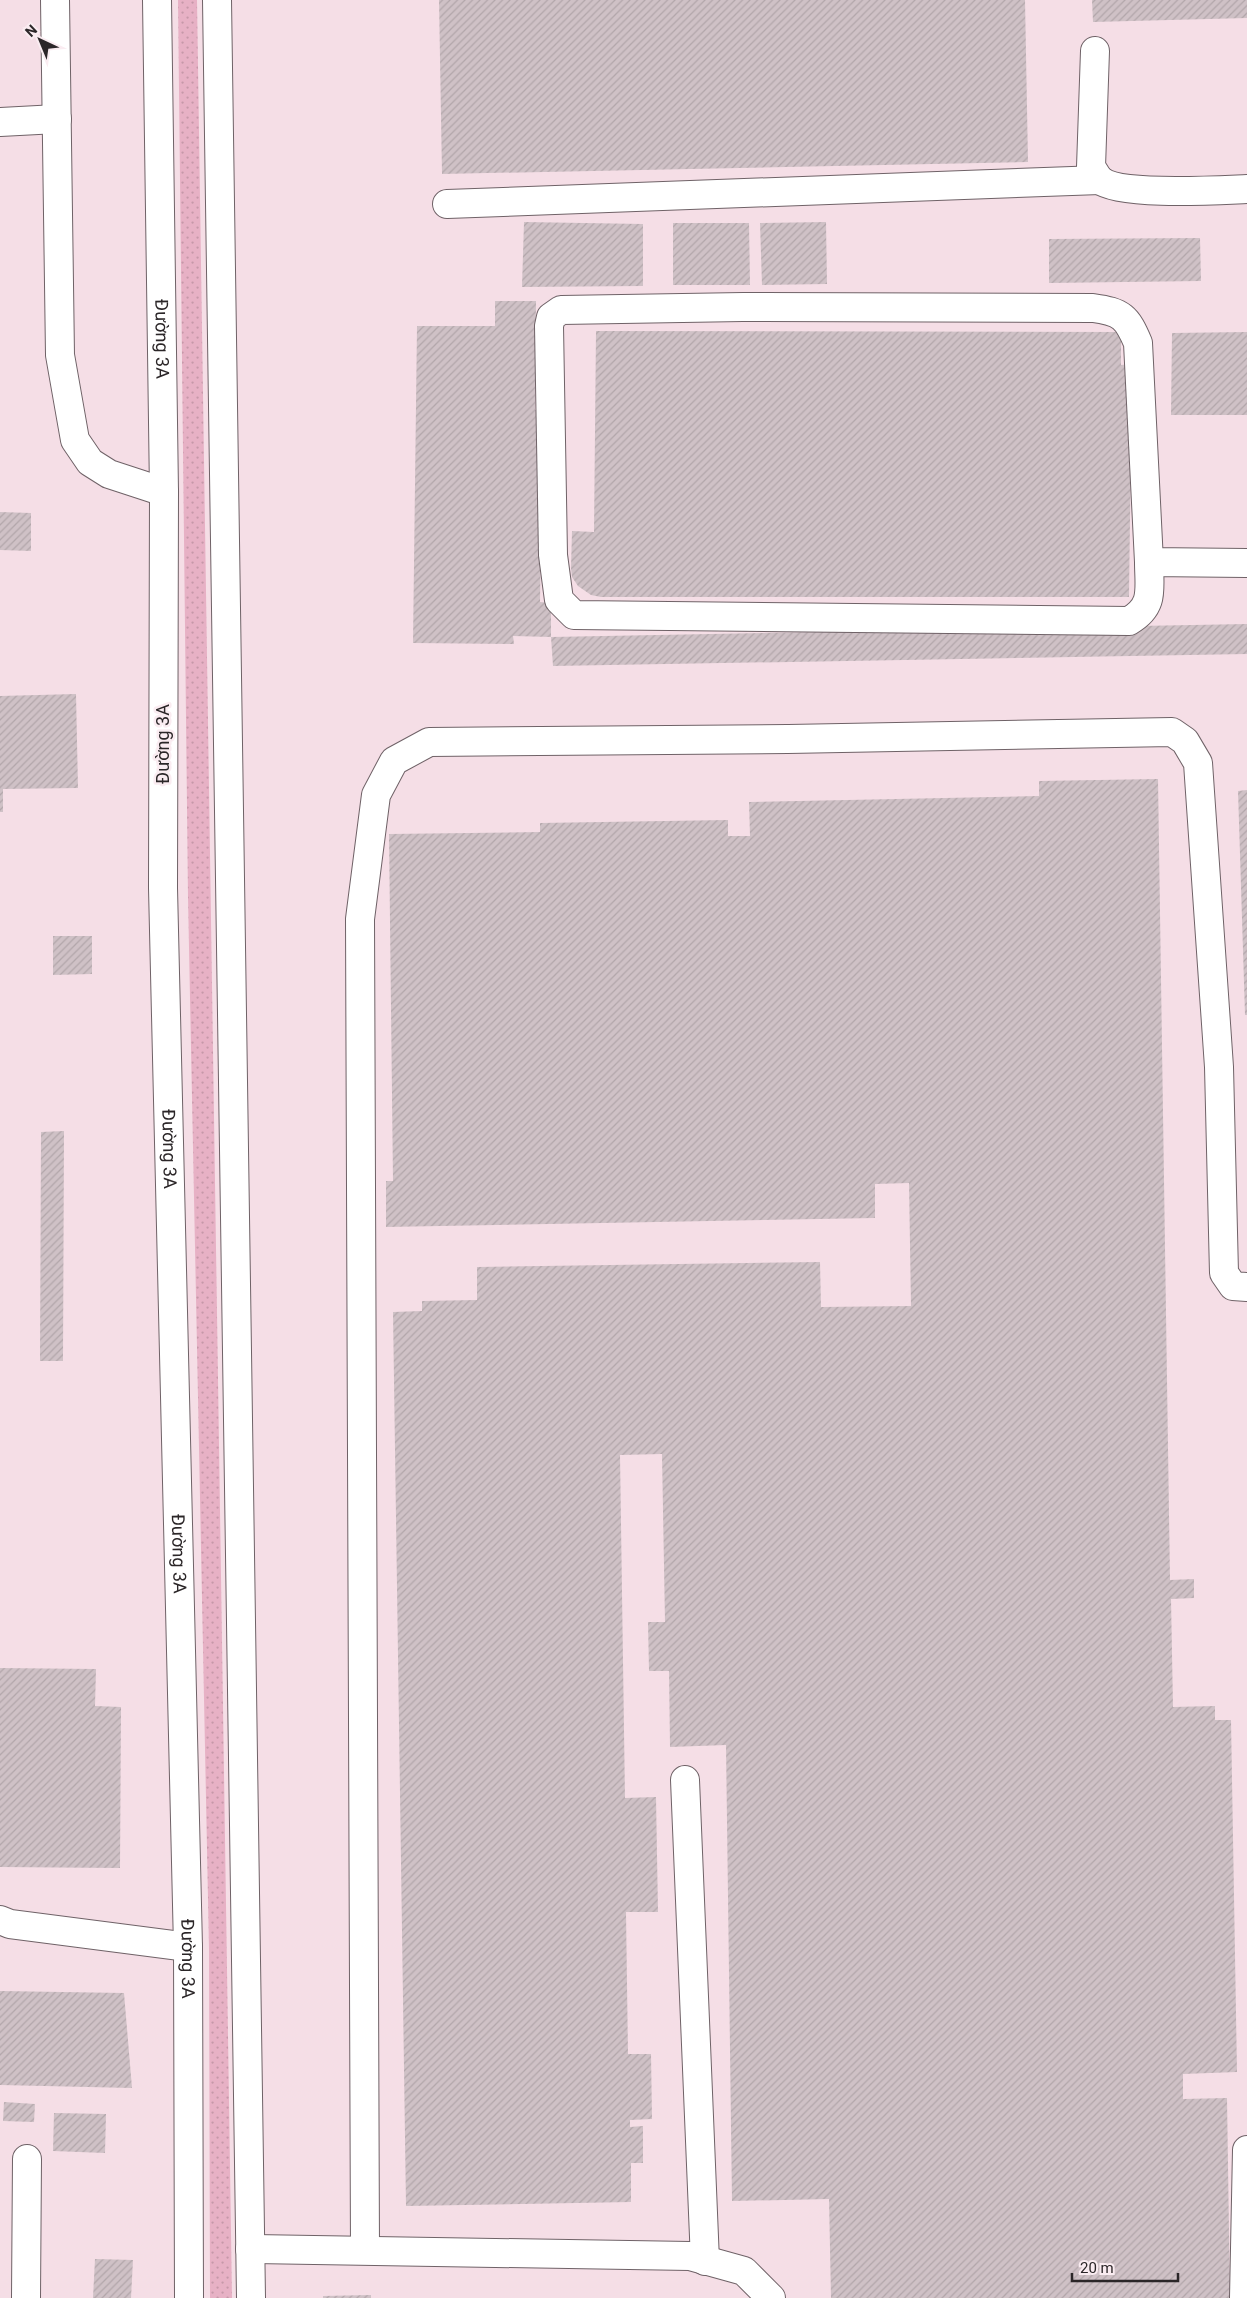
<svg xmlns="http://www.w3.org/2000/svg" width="1247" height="2298" font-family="Roboto,sans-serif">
	<defs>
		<pattern id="grass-dots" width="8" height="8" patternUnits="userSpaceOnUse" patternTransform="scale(1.25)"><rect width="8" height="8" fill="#e7b1c5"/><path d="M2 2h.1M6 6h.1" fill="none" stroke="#c698a9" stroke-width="1.8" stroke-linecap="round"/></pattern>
		<pattern id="building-hatch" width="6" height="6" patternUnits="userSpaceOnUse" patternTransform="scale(1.25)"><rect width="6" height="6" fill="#cfc1c6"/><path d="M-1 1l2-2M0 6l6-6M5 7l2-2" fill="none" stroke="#b2a6aa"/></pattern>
	</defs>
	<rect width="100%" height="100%" fill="#faecf1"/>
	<rect fill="#f5dee6" x="0" y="0" width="1247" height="2298"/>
	<path fill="url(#grass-dots)" d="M178,0H197L232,2298H210L209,1949L188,897Z"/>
	<g fill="url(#building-hatch)">
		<path d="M439,0H1025L1028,162L442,174Z"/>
		<path d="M1092,0H1247V18L1093,22Z"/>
		<path d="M524,222L643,224V286L522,287Z"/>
		<path d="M826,222L827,284L762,285L760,223Z"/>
		<path d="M673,223H749L750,285H673Z"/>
		<path d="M1200,238L1201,281L1049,283V239Z"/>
		<path d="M495,301H536L535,410L543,409L540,602L551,603V637L513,636L514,644L413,643L417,326H495Z"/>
		<path d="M596,331L1121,332V365L1132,364L1129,597H601L591,595L578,586L572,577L571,568L572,531L594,532Z"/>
		<path d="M1247,332V415H1171L1172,333Z"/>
		<path d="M0,512L31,513V551L0,550Z"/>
		<path d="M1247,624V654L553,666L551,637Z"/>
		<path d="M76,694L78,788L3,789V812H0V696Z"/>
		<path d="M1158,779L1170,1580L1194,1579V1598L1171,1599L1173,1707L1215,1706V1720H1231L1237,2072L1183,2074V2099L1227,2098L1230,2298H831L829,2199L732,2201L726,1745L670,1747L669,1671H649L648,1622H665L662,1454L620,1455L625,1798L656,1797L658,1912H626L628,2054H651L652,2119L630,2120V2127L643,2126V2163H631V2202L406,2206L393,1312L422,1311V1301L477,1300V1267L820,1262L821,1307L911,1306L909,1183L875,1184V1218L386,1227V1181H393L389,834L540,832V823L728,820V836H750L749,802L1039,796V781Z"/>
		<path d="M1247,790V1015H1245L1238,791Z"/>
		<path d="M53,936H92V974L53,975Z"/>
		<path d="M64,1131L63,1361H40L41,1132Z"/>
		<path d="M0,1668L96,1669L95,1706L121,1707L120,1868L0,1867Z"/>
		<path d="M0,1991L124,1993L132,2088L0,2085Z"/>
		<path d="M4,2102L35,2104L34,2122L3,2121Z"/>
		<path d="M54,2113L106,2114L105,2153L53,2151Z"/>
		<path d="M95,2259L133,2260L131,2298H93Z"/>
		<path d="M371,2295V2298H323V2296Z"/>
	</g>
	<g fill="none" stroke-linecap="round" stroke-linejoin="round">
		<defs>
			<g id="minor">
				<path d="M55,0L60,355L75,440L90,462L109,474L164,492"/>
				<path id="s1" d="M157,0L164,492L163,888L188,1947L189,2298"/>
				<path d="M217,0L251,2298"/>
				<path d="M1095,51L1091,167C1094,171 1097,177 1100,180C1119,196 1219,190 1247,189"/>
				<path d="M0,122L57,119"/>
				<path d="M447,204L1100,180"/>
				<path d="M1149,562L1138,343C1127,317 1122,312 1093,308L743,307L561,310L551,317L549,326L553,555L559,600L574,615L1129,621C1155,606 1149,589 1149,562L1247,563"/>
				<path d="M685,1780L705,2261"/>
				<path d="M0,1920L10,1924L188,1947"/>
				<path d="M250,2249L690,2256L744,2271L771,2298"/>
				<path d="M365,2250L360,919L376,795L394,761L429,742L788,739L1172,732L1185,741L1198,763L1219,1067L1224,1273L1233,1286L1247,1287"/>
				<path d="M26,2298L27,2159"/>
				<path d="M1244,2298L1247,2150"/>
			</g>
		</defs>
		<use href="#minor" stroke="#6f6267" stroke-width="30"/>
		<use href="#minor" stroke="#fff" stroke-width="28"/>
	</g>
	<g text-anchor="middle" stroke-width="5" stroke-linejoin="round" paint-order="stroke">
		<g font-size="18" fill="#2b2628" stroke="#faecf1">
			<text dy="6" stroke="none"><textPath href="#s1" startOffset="339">Đường 3A</textPath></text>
			<text transform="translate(163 744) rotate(-90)" y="6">Đường 3A</text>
			<text dy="6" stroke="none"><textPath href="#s1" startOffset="1149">Đường 3A</textPath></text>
			<text dy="6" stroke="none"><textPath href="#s1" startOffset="1554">Đường 3A</textPath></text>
			<text dy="6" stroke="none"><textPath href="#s1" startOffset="1959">Đường 3A</textPath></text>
		</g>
	</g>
	<g transform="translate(40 40) rotate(316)" stroke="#faecf1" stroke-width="4" paint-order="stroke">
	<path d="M0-4L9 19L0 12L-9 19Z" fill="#2b2628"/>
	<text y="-8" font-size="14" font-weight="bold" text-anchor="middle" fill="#2b2628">N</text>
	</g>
	<path d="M1072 2273v8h106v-8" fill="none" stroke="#2b2628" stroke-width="2.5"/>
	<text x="1080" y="2273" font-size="15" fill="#2b2628" stroke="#faecf1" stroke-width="4" paint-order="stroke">20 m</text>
</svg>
